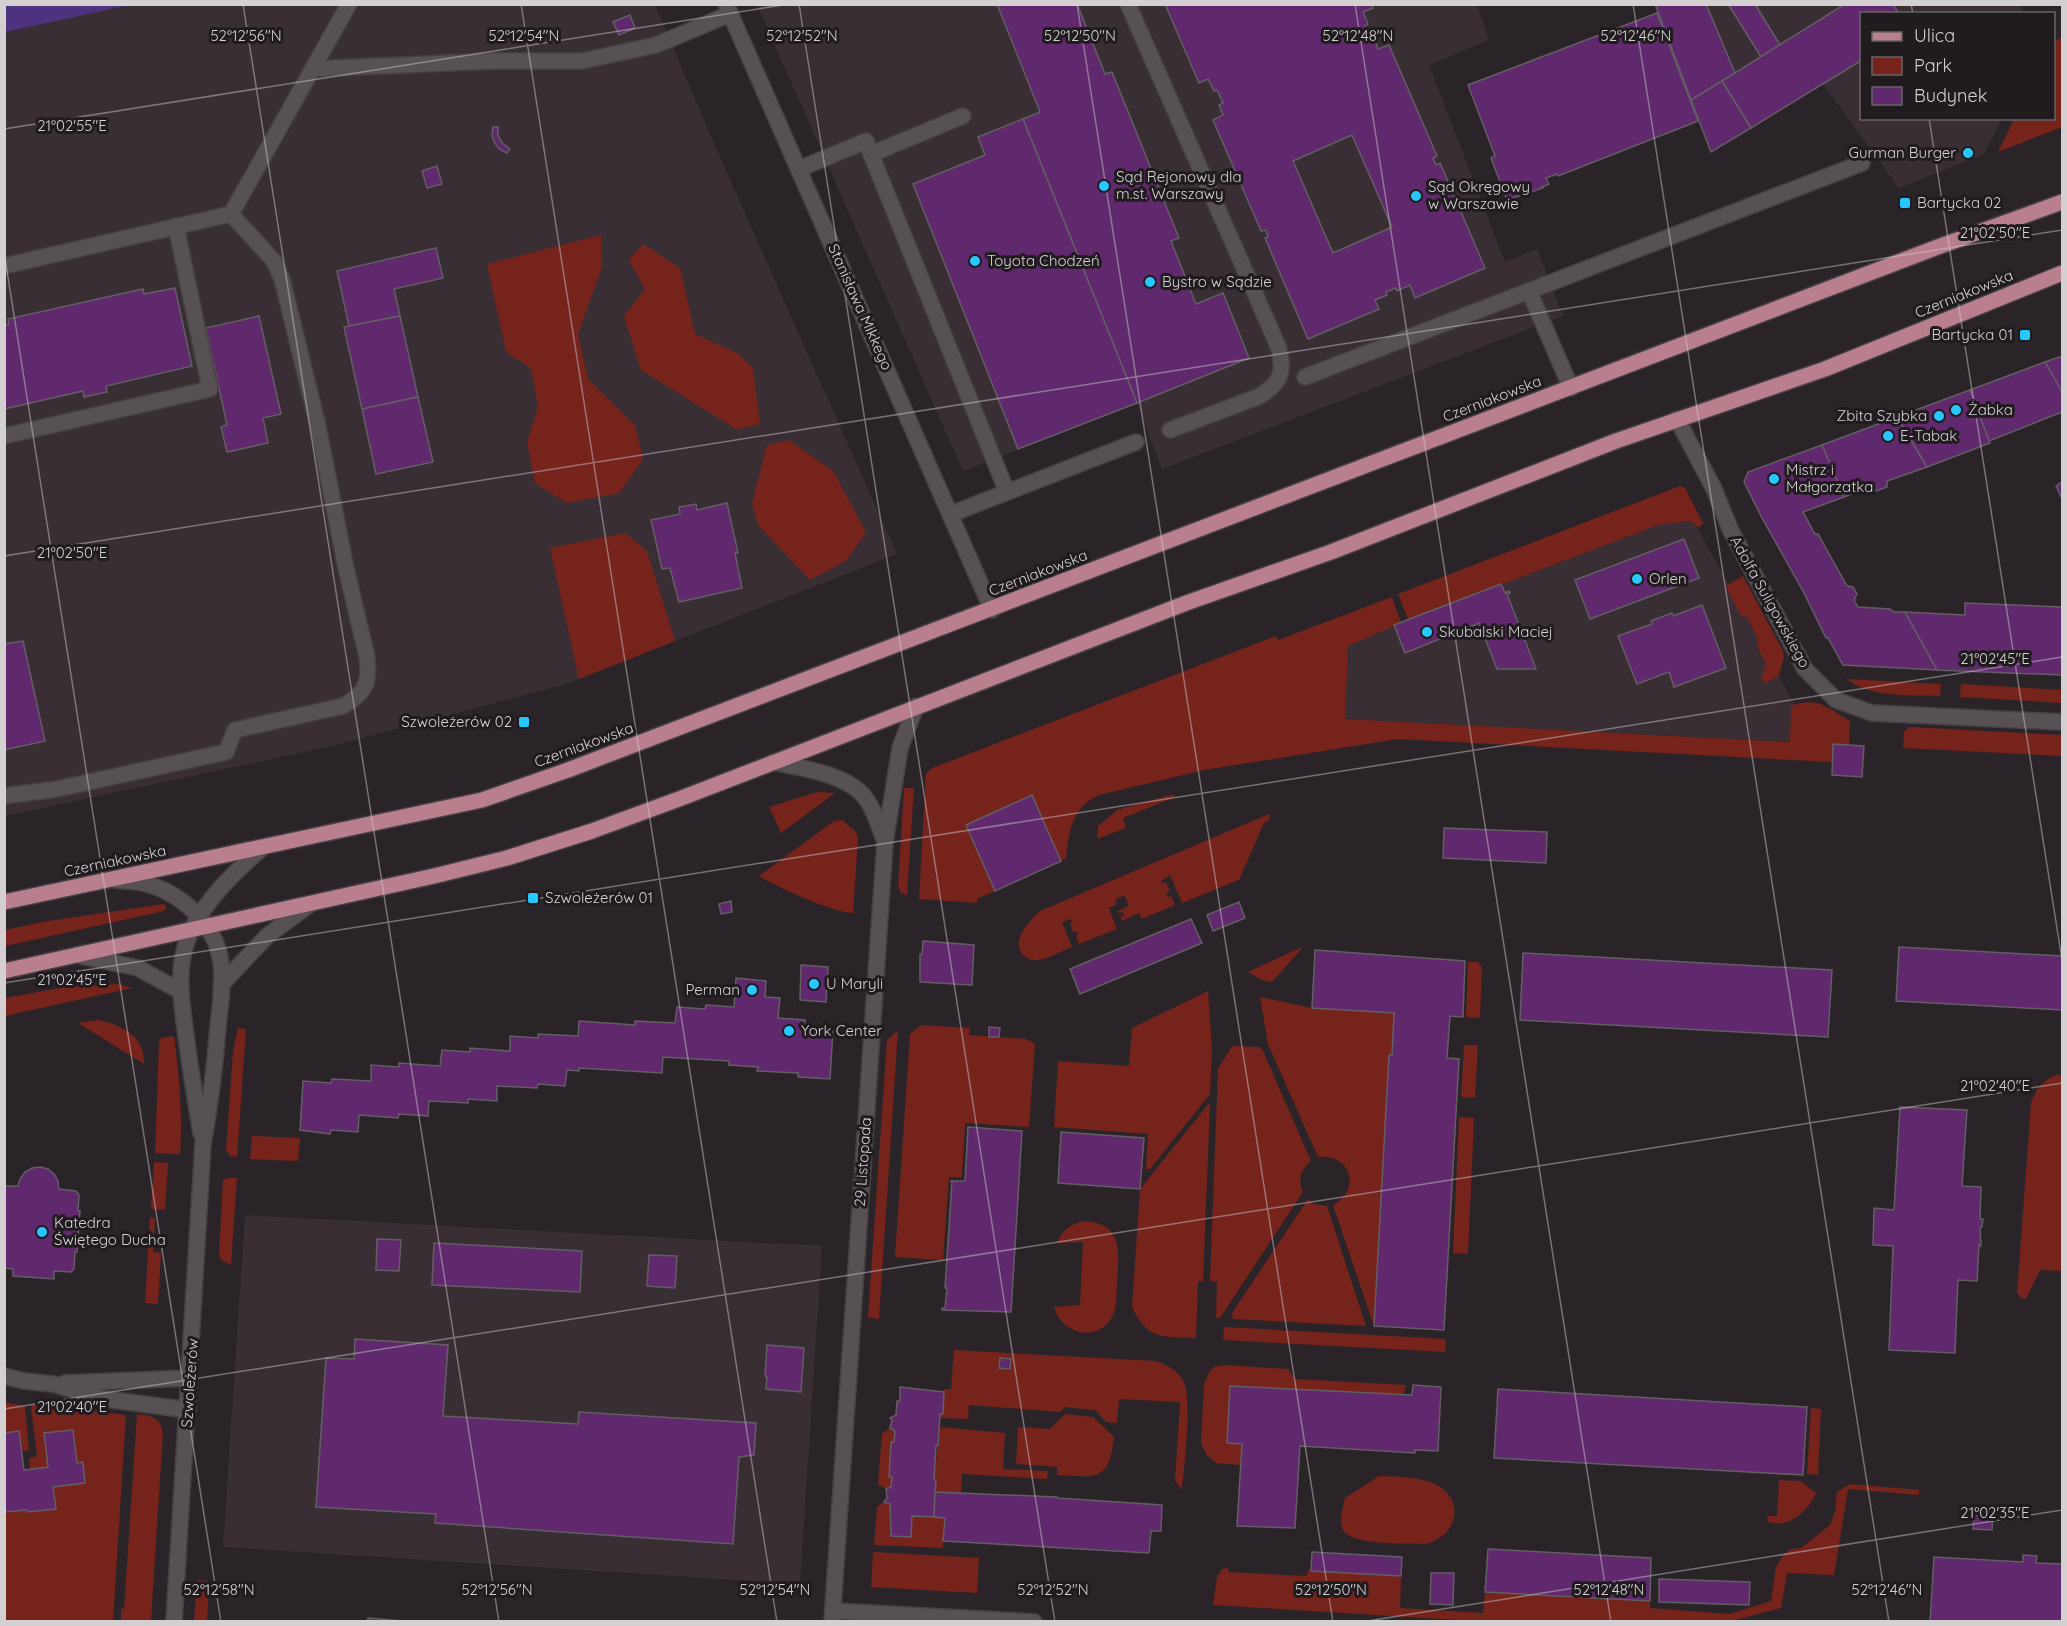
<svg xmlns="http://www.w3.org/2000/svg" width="2067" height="1626" font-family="Quicksand,sans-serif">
	<rect width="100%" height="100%" fill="#2a2428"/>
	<g fill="#392e34">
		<path d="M2020,4L2024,13L1862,14V118L2002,119L1984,154L1899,188L1823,84L1711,152L1655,5Z"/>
		<path d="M4,5H655L731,182L897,554L563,685L328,747L5,816Z"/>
		<path d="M757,5H1477L1489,40L1429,65L1505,262L1537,249L1563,316L1162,469L1137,403L963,471Z"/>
		<path d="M1691,521L1696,526L1746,615L1815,743L1345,719L1348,646L1396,624L1658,525Z"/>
		<path d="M245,1215L822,1246L800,1584L223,1547Z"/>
	</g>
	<g fill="#76231c">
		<path d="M2060,37L2062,42V127L1998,152L2014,119L2054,118V43Z"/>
		<path d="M601,235L602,267L578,334L588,379L635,425L643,459L619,493L567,503L535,483L527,442L538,407L531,368L506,352L487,264Z"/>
		<path d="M643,244L680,268L695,334L737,353L753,368L760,424L736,429L641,370L624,316L645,289L629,260Z"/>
		<path d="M789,440L833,471L866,532L847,560L810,580L758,525L752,503L767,445Z"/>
		<path d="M1680,486L1685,488L1703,523L1700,527L1696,526L1691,521L1658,525L1408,620L1398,594Z"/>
		<path d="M625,533L647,551L675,641L579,679L550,548Z"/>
		<path d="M1743,576L1783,651L1784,657L1779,675L1765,684L1761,679L1766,664L1758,648V639L1746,615L1742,617L1725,586Z"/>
		<path d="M1392,597L1401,623L1348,646L1345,719L1790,742L1791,706C1819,696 1827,708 1850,721L1849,745H1833L1832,762L1398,739L1204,770L1099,795C1072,807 1069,831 1066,858L1061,861L1031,796L966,825L995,891L977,899V903L919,899L926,773L932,768L1276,636L1278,640Z"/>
		<path d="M1846,679L1941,684L1940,696C1908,695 1873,698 1846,679Z"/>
		<path d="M1961,684L2062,690V703L1960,697Z"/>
		<path d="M1909,727L2062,735V756L1903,748L1904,732Z"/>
		<path d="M904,788H914L907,895L901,893L898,886Z"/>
		<path d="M817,792L835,793L781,833L769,807Z"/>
		<path d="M1174,794L1175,797L1123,818L1126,828L1097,839L1098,826L1117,810Z"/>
		<path d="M1269,814L1270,819L1264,823L1239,880L1182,903L1170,875L1161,881L1162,884L1166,882L1170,891L1166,893L1168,897L1171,896L1175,905L1142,919L1139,913L1122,921L1120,917L1124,915L1123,912L1118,913V911L1129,906L1124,895L1115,900L1116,904L1120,903L1109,908L1117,929L1079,944L1076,936L1078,935L1077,931L1073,932L1070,923L1073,922L1072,919L1062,922L1072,947C1061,951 1047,960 1036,960C1031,960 1027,959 1023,955C1010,941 1030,920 1040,911Z"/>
		<path d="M842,820L856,832L858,838L853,913C834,913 777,887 759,876L834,821Z"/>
		<path d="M163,904L167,907L164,911L5,946V930L42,922Z"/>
		<path d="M1304,946L1272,982L1262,980L1248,972Z"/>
		<path d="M1468,962H1478L1482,968L1480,1018L1466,1017Z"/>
		<path d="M118,984L132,988L5,1016V998L65,987Z"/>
		<path d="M1208,991L1212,1049L1210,1094L1150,1169H1146L1148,1134L1054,1127L1058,1061L1129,1066L1132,1028Z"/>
		<path d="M1260,997L1312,1008L1394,1013L1392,1055H1389L1374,1326L1333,1205C1362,1189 1351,1154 1318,1157L1268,1044Z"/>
		<path d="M98,1020C122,1025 145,1036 144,1064L78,1023Z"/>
		<path d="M921,1025L970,1028L969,1035L1026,1039L1035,1044L1029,1127L965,1123L962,1177H949L943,1260L895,1257L910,1034Z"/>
		<path d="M238,1028L246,1029L237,1157L230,1156L226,1150L233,1052Z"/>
		<path d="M898,1030L879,1319L868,1317L887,1040Z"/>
		<path d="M174,1036C179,1076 183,1114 180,1154L155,1153L159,1042L161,1038Z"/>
		<path d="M1464,1045H1478L1475,1098L1461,1097Z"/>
		<path d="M1232,1046L1260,1047L1263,1051L1311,1161C1301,1169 1297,1180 1303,1192L1220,1318H1216L1217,1282L1210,1281L1218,1069Z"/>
		<path d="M2057,1075H2062V1271L2040,1270L2026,1299L2022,1298L2017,1293L2031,1103C2035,1091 2044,1078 2057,1075Z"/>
		<path d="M1210,1102L1203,1281L1198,1282L1196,1338C1163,1337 1147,1340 1132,1307L1140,1189Z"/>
		<path d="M1459,1117L1474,1118L1468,1254L1453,1253Z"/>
		<path d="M252,1136L300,1138L298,1161L250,1159Z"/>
		<path d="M154,1162L168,1163L165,1210L151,1209Z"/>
		<path d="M228,1178H237L231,1265L221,1260L219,1254L223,1180Z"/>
		<path d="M1308,1199L1313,1204L1327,1206L1366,1326L1233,1319L1232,1313Z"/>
		<path d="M150,1217L155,1218L153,1252L161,1253L158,1304L145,1303Z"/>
		<path d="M1084,1221C1124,1223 1119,1253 1117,1283C1116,1295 1118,1308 1111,1319C1095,1343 1061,1333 1054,1307L1080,1305L1083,1242L1057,1243C1062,1230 1071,1224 1084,1221Z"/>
		<path d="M1224,1327L1446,1339L1445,1352L1223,1340Z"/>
		<path d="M954,1350L1156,1361C1167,1365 1177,1370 1183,1380C1193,1398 1184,1466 1182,1490L1175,1481L1180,1402L1119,1399L1117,1423L1106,1422L1095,1410L1065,1407L1060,1412L969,1405L968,1419L940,1418V1414H943L944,1389H951Z"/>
		<path d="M1224,1365L1288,1369L1295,1379L1406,1385L1403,1395L1230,1386L1227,1442L1242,1444L1240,1465L1216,1463L1207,1455L1201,1444L1204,1384L1210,1371L1214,1367Z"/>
		<path d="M4,1402L25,1406L29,1450L21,1451L19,1431L5,1433Z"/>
		<path d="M33,1404L126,1415L113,1621H5L4,1512L27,1510V1512L56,1509L53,1487L85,1483L83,1463H77L73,1430L45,1433L48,1467L30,1469L29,1458L37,1456L31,1407Z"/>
		<path d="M1811,1408L1821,1409L1818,1475L1807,1474Z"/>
		<path d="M137,1414C151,1415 160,1418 163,1432L151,1621H121V1609H124Z"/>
		<path d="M1065,1414L1093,1417L1114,1437C1109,1482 1097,1477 1057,1475V1467L1016,1464L1018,1427L1050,1429Z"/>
		<path d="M940,1427L1005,1433L1003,1469L1048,1471L1047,1479L962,1474L961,1493L935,1492L936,1481L934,1480Z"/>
		<path d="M890,1428L895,1431L894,1442H891L889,1477H892L891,1487L886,1489L878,1484L882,1434Z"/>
		<path d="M1379,1476C1397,1477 1418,1476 1435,1484C1467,1500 1457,1537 1425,1544C1408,1543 1352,1546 1343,1530C1338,1520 1343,1508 1345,1498Z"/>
		<path d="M1779,1480L1801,1481L1816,1493C1809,1511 1788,1529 1768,1522L1767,1516H1777Z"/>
		<path d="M1850,1484L1919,1490V1495L1848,1489L1834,1575L1787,1573L1781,1608L1731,1621H1475L1213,1605L1217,1577L1222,1569L1228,1568V1572L1307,1576L1308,1570L1401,1576L1400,1608L1483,1613L1485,1592L1650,1601V1608L1730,1614L1771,1601L1776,1567L1784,1554L1792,1549L1801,1548L1830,1525L1835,1512L1837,1492Z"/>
		<path d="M884,1502L890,1504L891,1536L911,1537L912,1516L945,1518L943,1548L874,1545L877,1507Z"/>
		<path d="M873,1552L979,1558L977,1593L871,1587Z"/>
		<path d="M197,1580L209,1581L207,1621H194Z"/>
	</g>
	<path fill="#4d337f" d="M5,4H130V5L5,32Z"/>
	<g fill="#60296d" stroke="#635e64" stroke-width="1.5" fill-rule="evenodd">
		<path d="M997,4H1077L1105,74L1112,72L1179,238L1171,241L1196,304L1223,293L1249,358L1137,403L1023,119L1040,112Z"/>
		<path d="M1165,4H1371L1373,8L1363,12L1368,24L1365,26L1367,32L1370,39L1374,37L1378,49L1389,45L1437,156L1433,158L1436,165L1440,163L1485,268L1415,298L1410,285L1397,291L1396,288L1386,292L1387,295L1375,300L1379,309L1308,339L1265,238L1268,237L1266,230L1261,231L1213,120L1223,115L1219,105L1223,103L1217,90L1214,91L1208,79L1199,83ZM1352,135L1392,227L1333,253L1293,161Z"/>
		<path d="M1655,4H1706L1735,73L1691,100Z"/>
		<path d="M1728,4H1755L1780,45L1761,57Z"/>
		<path d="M1845,4H1893L1899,14H1862V60L1751,128L1722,81Z"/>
		<path d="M1657,13L1698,121L1558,176L1557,174L1546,178L1549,184L1542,187L1543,188L1507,200L1491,158L1495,156L1468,85Z"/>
		<path d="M630,15L635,28L619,35L613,22Z"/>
		<path d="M1722,81L1751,128L1711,152L1691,100Z"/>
		<path d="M1023,119L1137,403L1018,449L913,184L985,155L978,137Z"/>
		<path d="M493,127H498V135L502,143L510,149L507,153L499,149L494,142L492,135Z"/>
		<path d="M437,166L442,184L427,188L422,171Z"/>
		<path d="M436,248L443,278L394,289L400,316L349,326L337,271Z"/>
		<path d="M175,288L192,366L106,386L107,392L84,397L83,391L4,409V325L9,324L8,319L143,289L144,294Z"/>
		<path d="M259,316L281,414L263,418L268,443L227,452L221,427L227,425L206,328Z"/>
		<path d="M400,316L418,397L362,409L344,327Z"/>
		<path d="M2062,356V392L2045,362Z"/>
		<path d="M2045,362L2062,392V412L1989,441L1970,390Z"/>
		<path d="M1970,390L1990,443L1927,467L1897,417Z"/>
		<path d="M418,397L433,462L376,474L362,409Z"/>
		<path d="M1897,417L1927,467L1887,481V487L1876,491L1872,486L1844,497L1822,445Z"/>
		<path d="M1822,445L1844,497L1803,512L1815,534H1818L1847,586L1853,587L1857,594L1854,600L1858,607L1890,609L1894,612H1905L1937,670L1843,665L1828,638H1826L1804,593L1762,518L1744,482L1748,472Z"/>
		<path d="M2062,482V499L2056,486Z"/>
		<path d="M727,503L738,553H735L742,588L679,602L670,568L662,569L651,520L680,514L679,507L696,504L697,510Z"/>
		<path d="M1684,539L1699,578L1590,619L1575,580Z"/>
		<path d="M1501,584L1505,593L1509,591L1510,593L1507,594L1536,669H1497L1479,623L1405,653L1394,625Z"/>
		<path d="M1965,603L2062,607V675L1937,670L1905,612L1965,615Z"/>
		<path d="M1702,605L1726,668L1674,687L1669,672L1637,684L1618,636L1652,624L1651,621L1672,613L1673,616Z"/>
		<path d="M23,641L45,741L4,750V644Z"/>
		<path d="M1833,744L1864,746L1862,777L1832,775Z"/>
		<path d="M1032,795L1061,861L995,891L966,825Z"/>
		<path d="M1444,828L1547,832L1546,863L1443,858Z"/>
		<path d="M731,901L732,912L721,914L719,904Z"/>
		<path d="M1239,902L1245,918L1213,931L1207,915Z"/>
		<path d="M1191,919L1202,943L1080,994L1070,969Z"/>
		<path d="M923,941L974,945L972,985L920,982V954H922Z"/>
		<path d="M1899,947L2062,956V1010L1896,1001Z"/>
		<path d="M1315,950L1465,961L1463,1017L1450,1016L1447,1058L1459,1059L1444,1330L1374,1326L1389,1055H1392L1394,1013L1312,1008Z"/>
		<path d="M1523,953L1832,970L1828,1037L1520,1020Z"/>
		<path d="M801,965L828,967L826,1002L800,1000Z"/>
		<path d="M736,978L766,981L765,997L780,998L778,1018L805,1020L804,1028L833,1030L830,1079L798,1077V1073L757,1071L758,1067L729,1065V1061L663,1057L662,1073L579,1068V1071L567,1070L565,1086L538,1084L537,1088L497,1086V1101L468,1099V1103L429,1101L428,1116L399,1114L398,1118L359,1115L358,1132L331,1130L330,1134L300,1130L303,1081L331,1083L332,1079L371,1081V1065L399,1067V1063L440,1066L442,1050L470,1052V1048L510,1051V1036L538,1038V1034L578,1036L579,1021L635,1025V1021L675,1023L677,1007L705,1009L706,1005L734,1007Z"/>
		<path d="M989,1027L1000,1028L999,1037H989Z"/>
		<path d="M1900,1107L1967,1110L1962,1186L1981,1187L1980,1219H1983L1982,1227H1980L1981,1246L1979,1245L1977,1281L1958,1280L1955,1353L1889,1350L1893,1246L1873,1245L1874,1208L1894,1210Z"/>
		<path d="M968,1127L1022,1131L1011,1312L942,1310V1308H945L947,1288H945L952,1181H950H965Z"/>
		<path d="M1061,1132L1144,1138L1140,1189L1058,1183Z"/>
		<path d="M40,1167L48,1169L54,1174L58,1181L59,1189L76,1191L79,1195L78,1211H80L77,1252H75L74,1269L71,1272L54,1271V1279L13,1276V1269L4,1268V1186H18L20,1179L25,1172L32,1168Z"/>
		<path d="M377,1239L401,1240L399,1271L376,1270Z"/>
		<path d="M434,1243L582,1251L580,1292L432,1285Z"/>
		<path d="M649,1255L677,1256L675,1288L647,1286Z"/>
		<path d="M355,1339L448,1345L443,1416L578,1424L579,1412L756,1423L754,1455L739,1457L733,1544L435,1523L436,1514L316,1507L326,1358L354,1359Z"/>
		<path d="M767,1345L804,1348L801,1392L766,1389L767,1377L765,1376Z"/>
		<path d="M1000,1358L1011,1359L1010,1369L999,1368Z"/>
		<path d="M1413,1385L1441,1387L1438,1451L1415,1450V1453L1300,1446L1295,1528L1237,1526L1242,1444L1227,1443L1230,1386L1412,1395Z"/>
		<path d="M900,1387L944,1392L943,1414H940L938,1446H936L934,1480H936L934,1517L912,1516L911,1537L891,1536L890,1504L884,1502L887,1498L886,1489L891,1487L892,1477H889L891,1442H894L895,1431L890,1428L892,1420L890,1418L896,1415L897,1401H900Z"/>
		<path d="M1498,1389L1807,1407L1803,1475L1494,1458Z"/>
		<path d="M73,1430L77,1463L83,1462L85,1483L53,1487L56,1509L27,1512V1510L4,1512V1433L19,1431L24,1470L48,1467L44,1433Z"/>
		<path d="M935,1492L1057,1497L1058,1498L1162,1505L1161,1531H1151L1149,1553L943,1541L945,1518L934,1517Z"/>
		<path d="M1974,1515L1993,1516L1992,1530L1973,1529Z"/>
		<path d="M1488,1549L1651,1558L1650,1601L1485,1592Z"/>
		<path d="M1312,1552L1402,1557L1401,1576L1311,1571Z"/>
		<path d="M2023,1555L2037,1556L2036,1563L2062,1564V1622H1930L1934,1557L2023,1562Z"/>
		<path d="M1431,1573H1454L1453,1605L1430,1604Z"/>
		<path d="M1659,1579L1750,1582L1749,1605L1659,1602Z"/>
		<path d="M368,1618L415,1622H367Z"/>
	</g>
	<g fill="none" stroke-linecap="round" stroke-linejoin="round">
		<defs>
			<g id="minor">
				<path d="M726,4L992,610"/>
				<path d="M1128,4L1278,346C1285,370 1282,382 1260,396L1170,430"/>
				<path d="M313,69L492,61H582L656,45L730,14"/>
				<path d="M963,116L871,154L1007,492"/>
				<path d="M799,169L866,141L871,154"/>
				<path d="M4,266L231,214L349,4"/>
				<path d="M1529,291L1571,388"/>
				<path d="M1305,377L1862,163"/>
				<path d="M1677,419L1714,489L1731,531L1805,669L1836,700L1872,713L2062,722"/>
				<path d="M4,436L210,389L176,226"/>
				<path d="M951,514L1136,442"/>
				<path d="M773,762C800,768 841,773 861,793C873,805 878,824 884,839"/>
				<path d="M4,796L57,789L226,752L235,730L343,706C366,693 370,683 367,657L346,568L318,426L282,279L274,261L231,214"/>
				<path d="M115,880C123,881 131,881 138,882C177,889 216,922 221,963C224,983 220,1006 218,1027C215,1066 210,1105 203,1144L174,1622"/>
				<path d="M77,955L138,968L180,991"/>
				<path d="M221,985L267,936L309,905"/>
				<path d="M201,1133C196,1103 191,1073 187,1043C182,1005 174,967 191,931C205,900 237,870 262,848"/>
				<path d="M4,1376L24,1381L53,1384L105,1399L188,1410"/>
				<path d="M65,1383L190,1378"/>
				<path d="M833,1611L1034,1622"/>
				<path d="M832,1622L885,842L900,748L916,706"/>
			</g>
			<g id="major">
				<path d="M4,902L482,800L568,770L1935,248L2062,202"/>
				<path d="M4,971L434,876L507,858L592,831L679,799L1189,602L1331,552L1616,441L1825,369L2062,273"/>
			</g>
		</defs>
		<use href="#minor" stroke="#454042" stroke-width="18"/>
		<use href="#major" stroke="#454042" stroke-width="18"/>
		<use href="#minor" stroke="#575154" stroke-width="15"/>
		<use href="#major" stroke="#b97f8d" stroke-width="15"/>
	</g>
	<path fill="none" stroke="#d4d0d2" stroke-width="1.5" stroke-opacity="0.45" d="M243,4L499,1622M521,4L777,1622M799,4L1055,1622M1077,4L1333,1622M1355,4L1611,1622M1633,4L1889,1622M1911,4L1913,14M1929,118L2062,960M4,129L789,4M4,252L221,1622M4,556L2062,230M4,983L2062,657M4,1409L2062,1083M1361,1622L2062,1510"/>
	<g fill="#27c8ff" stroke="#201b1e" stroke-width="2">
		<circle cx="1968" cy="153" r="6"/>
		<circle cx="1104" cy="186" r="6"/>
		<circle cx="1416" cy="196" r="6"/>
		<rect x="1899" y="197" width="12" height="12" rx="3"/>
		<circle cx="975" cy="261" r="6"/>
		<circle cx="1150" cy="282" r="6"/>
		<rect x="2019" y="329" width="12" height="12" rx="3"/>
		<circle cx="1956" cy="410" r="6"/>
		<circle cx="1939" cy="416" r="6"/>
		<circle cx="1888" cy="436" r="6"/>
		<circle cx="1774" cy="479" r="6"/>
		<circle cx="1637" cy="579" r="6"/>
		<circle cx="1427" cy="632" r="6"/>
		<rect x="518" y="716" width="12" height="12" rx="3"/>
		<rect x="527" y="892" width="12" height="12" rx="3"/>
		<circle cx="814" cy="984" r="6"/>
		<circle cx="752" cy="990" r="6"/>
		<circle cx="789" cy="1031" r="6"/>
		<circle cx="42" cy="1232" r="6"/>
	</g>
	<g text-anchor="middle" stroke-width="6" stroke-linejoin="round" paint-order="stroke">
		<g font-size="15" fill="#d4d0d2" stroke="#201b1e" text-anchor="start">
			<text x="1956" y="158" text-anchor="end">Gurman Burger</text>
			<text x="1116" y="182">Sąd Rejonowy dla<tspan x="1116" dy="17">m.st. Warszawy</tspan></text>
			<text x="1428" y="192">Sąd Okręgowy<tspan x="1428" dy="17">w Warszawie</tspan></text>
			<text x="1917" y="208">Bartycka 02</text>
			<text x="987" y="266">Toyota Chodzeń</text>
			<text x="1162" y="287">Bystro w Sądzie</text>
			<text x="2013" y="340" text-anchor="end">Bartycka 01</text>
			<text x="1968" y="415">Żabka</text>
			<text x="1927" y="421" text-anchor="end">Zbita Szybka</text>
			<text x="1900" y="441">E-Tabak</text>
			<text x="1786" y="475">Mistrz i<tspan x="1786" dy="17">Małgorzatka</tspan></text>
			<text x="1649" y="584">Orlen</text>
			<text x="1439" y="637">Skubalski Maciej</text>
			<text x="512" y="727" text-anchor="end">Szwoleżerów 02</text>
			<text x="545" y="903">Szwoleżerów 01</text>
			<text x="826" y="989">U Maryli</text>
			<text x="740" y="995" text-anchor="end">Perman</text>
			<text x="801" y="1036">York Center</text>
			<text x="54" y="1228">Katedra<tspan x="54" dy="17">Świętego Ducha</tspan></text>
		</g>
		<g font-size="15" fill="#d4d0d2" stroke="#201b1e">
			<text transform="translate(1964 294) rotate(-22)" y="5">Czerniakowska</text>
			<text transform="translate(860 307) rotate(66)" y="5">Stanisława Mikkego</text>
			<text transform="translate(1492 399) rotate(-21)" y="5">Czerniakowska</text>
			<text transform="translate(1038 573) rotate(-21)" y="5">Czerniakowska</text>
			<text transform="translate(1770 602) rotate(61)" y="5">Adolfa Suligowskiego</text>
			<text transform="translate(584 745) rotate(-20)" y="5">Czerniakowska</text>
			<text transform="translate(115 861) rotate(-12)" y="5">Czerniakowska</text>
			<text transform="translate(863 1162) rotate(-86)" y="5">29 Listopada</text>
			<text transform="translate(190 1383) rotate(-86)" y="5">Szwoleżerów</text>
		</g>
	</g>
	<g font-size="15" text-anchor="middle" fill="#d4d0d2" stroke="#201b1e" stroke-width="6" stroke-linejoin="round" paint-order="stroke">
		<text x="246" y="41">52°12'56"N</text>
		<text x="524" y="41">52°12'54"N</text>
		<text x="802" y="41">52°12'52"N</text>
		<text x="1080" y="41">52°12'50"N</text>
		<text x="1358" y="41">52°12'48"N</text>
		<text x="1636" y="41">52°12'46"N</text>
		<text x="72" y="131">21°02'55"E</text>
		<text x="1995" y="238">21°02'50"E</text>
		<text x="72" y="558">21°02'50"E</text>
		<text x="1995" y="664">21°02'45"E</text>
		<text x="72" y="985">21°02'45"E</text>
		<text x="1995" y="1091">21°02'40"E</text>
		<text x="72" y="1412">21°02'40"E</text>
		<text x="1995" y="1518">21°02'35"E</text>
		<text x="219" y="1595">52°12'58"N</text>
		<text x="497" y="1595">52°12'56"N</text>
		<text x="775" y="1595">52°12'54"N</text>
		<text x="1053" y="1595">52°12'52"N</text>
		<text x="1331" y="1595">52°12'50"N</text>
		<text x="1609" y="1595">52°12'48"N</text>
		<text x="1887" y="1595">52°12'46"N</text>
	</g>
	<rect width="2067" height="1626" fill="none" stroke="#d4d0d2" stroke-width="12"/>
	<rect x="1860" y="12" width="195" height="108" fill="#201b1e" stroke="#686366" stroke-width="1.5"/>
	<rect x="1872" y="32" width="30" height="9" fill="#b97f8d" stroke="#686366" stroke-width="1.5"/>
	<text x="1914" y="42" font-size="18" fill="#d4d0d2">Ulica</text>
	<rect x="1872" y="57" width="30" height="18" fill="#76231c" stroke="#686366" stroke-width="1.5"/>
	<text x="1914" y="72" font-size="18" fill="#d4d0d2">Park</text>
	<rect x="1872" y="87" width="30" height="18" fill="#60296d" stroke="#686366" stroke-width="1.5"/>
	<text x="1914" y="102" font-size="18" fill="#d4d0d2">Budynek</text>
</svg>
